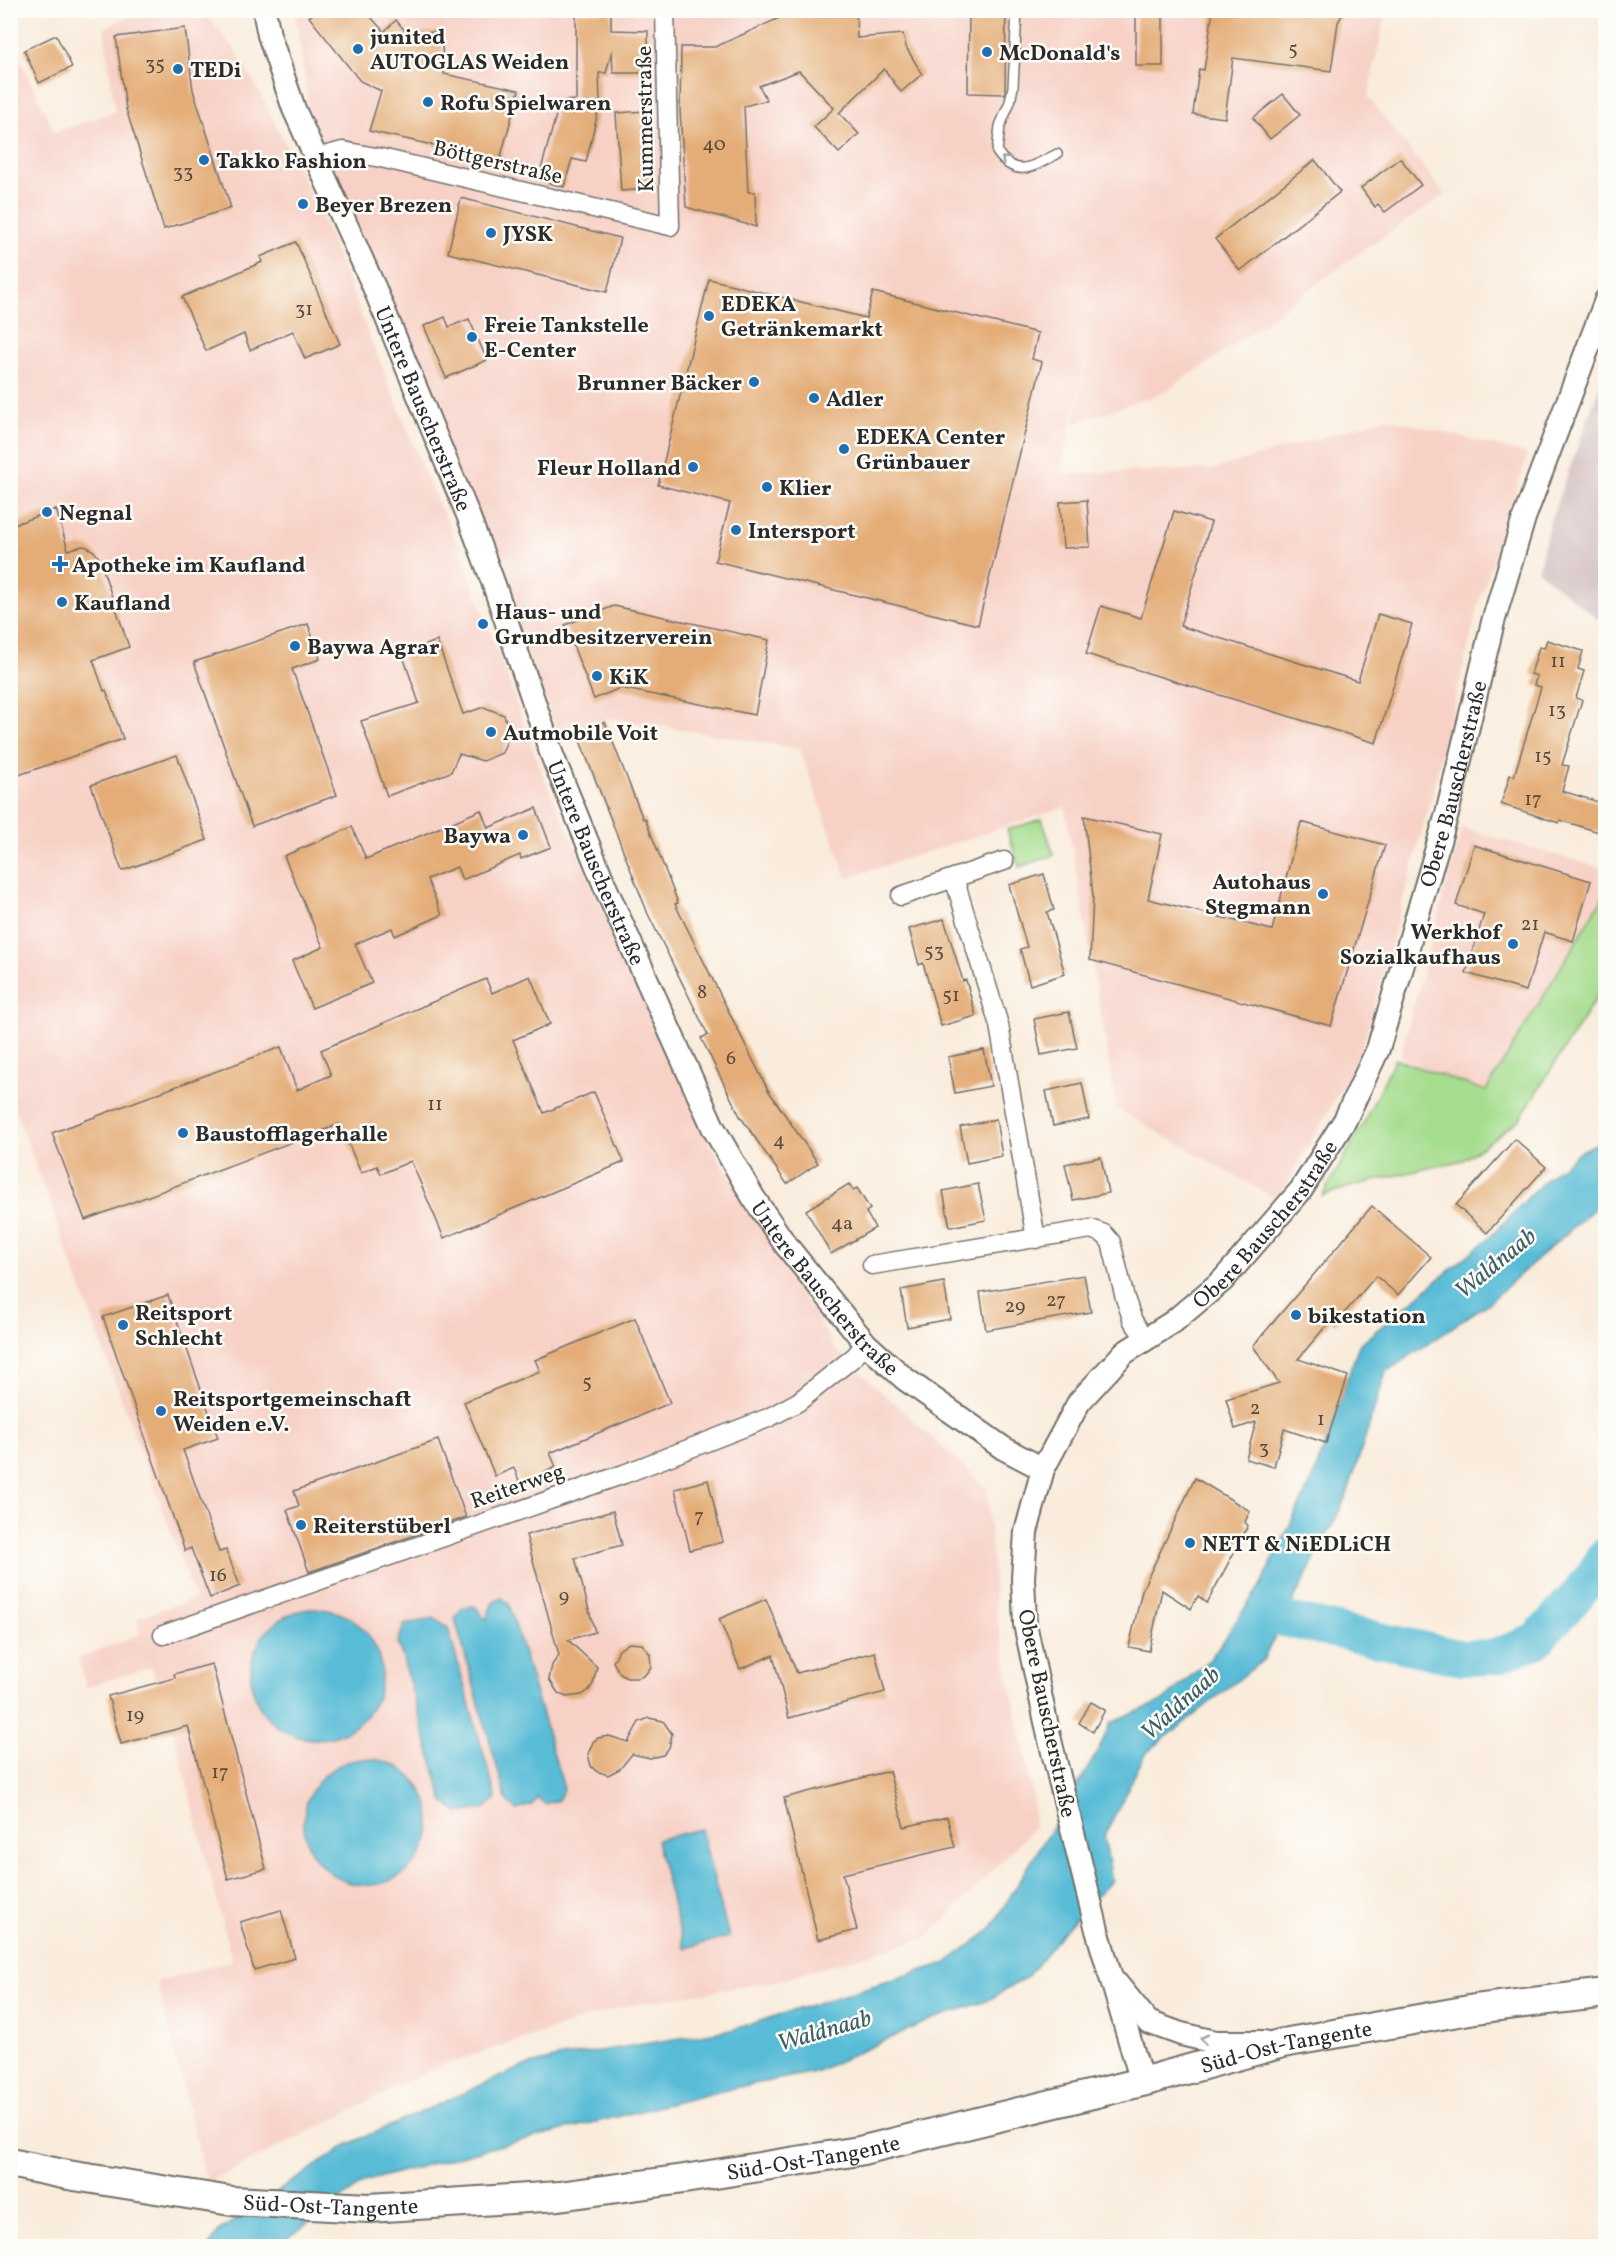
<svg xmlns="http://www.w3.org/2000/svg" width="1616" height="2257" font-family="Vollkorn,serif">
	<rect width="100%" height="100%" fill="#fdfcf7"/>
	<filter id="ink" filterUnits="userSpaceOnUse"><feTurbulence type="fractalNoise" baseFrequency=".0167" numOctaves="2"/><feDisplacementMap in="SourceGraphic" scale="12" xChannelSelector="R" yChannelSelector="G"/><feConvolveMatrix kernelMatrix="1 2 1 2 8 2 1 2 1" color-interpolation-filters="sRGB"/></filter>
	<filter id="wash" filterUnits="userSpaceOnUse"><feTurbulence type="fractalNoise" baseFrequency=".008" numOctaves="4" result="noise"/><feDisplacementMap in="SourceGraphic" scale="24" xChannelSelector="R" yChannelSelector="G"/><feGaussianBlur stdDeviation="1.35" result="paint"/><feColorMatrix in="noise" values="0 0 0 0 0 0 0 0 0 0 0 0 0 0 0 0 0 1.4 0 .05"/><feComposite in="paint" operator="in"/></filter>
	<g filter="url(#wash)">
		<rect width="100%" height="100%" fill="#f9ecdc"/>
		<g fill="#f7d1c6">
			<path d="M129,11H203L236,51L268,108L324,222L423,469L461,552L542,773L710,1144L836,1350L987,1488L996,1612L1032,1791L1034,1828L928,1937L781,1980L625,2006L437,2067L207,2183L157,1982L232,1960L170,1718L151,1667L86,1687L78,1658L140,1635L137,1618L195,1598L11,1099V61L19,58L55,132L115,112L104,28L128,17Z"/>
			<path d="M295,11H1386L1368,97L1445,195L1356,255L1240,341L1165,392L1073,424L1090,340L1060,474L1215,469L1387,418L1528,454L1479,603L1430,802L1361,1053L1278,1200L1117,1109L1065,807L847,878L799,748L610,718L560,739L464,490L310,115Z"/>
			<path d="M1462,828L1605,869V894L1485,1092L1400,1057Z"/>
		</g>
		<path fill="#d2bfbf" d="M1605,372V625L1538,571L1549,524Z"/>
		<g fill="#a5dd8e" stroke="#68845c" stroke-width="1.5">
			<path d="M1042,819L1054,855L1019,867L1007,830Z"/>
			<path d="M1605,894V984L1519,1120L1463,1160L1356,1185L1322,1196L1358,1134L1395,1059L1486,1091Z"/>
		</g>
		<g fill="#58bcd6" stroke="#427480" stroke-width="1.5">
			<path d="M1605,1139V1199L1487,1304L1386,1372L1346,1498L1263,1660L1145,1754L1104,1837L1112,1880L1063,1932L1027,1977L987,2001L932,2019L815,2072L738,2087L502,2145L366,2181L277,2246H209L220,2230L347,2145L522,2067L562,2057L731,2030L946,1963L990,1930L1097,1753L1111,1723L1164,1700L1211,1658L1260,1586L1314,1476L1359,1345L1490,1237L1547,1178L1580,1152Z"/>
			<path d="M501,1597L509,1604L564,1789L558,1800L545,1804L537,1798L532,1805L517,1810L507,1802L455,1619L462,1608L475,1606L486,1620L492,1604Z"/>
			<circle cx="316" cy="1674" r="65"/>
			<path d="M434,1618L448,1628L496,1798L486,1808L460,1813L444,1803L398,1642L404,1625Z"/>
			<circle cx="367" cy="1822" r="63"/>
			<path d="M701,1829L729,1937L684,1948L656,1840Z"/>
		</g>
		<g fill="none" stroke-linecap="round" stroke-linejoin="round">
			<path stroke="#58bcd6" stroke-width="36" d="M1246,1638L1264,1615L1462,1658L1494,1657L1536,1641L1586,1585L1606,1555"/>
		</g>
		<g id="blocks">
			<g fill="#e4ad78">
				<path d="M318,10H365L384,32L396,20L407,33L441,32L444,74L519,90L500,160L369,131L381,91L360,81L309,17Z"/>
				<path d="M797,10H856L857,38L903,34L906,47L922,74L901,92L884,69L839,113L859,134L839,153L814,127L834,108L799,71L759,86L767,100L744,106L748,192H755L756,227L686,207L680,111L681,47H715Z"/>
				<path d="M969,10H1006L1005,94L968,93Z"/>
				<rect x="1136" y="10" width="27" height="56"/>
				<path d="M1213,10H1345L1338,22L1331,71L1233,58L1225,118L1193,114L1199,69L1204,70Z"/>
				<path d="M576,12H611V30L648,31V73H613L612,50L606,73H599L600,103L586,162L572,159L564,187L538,180L560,101L576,100Z"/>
				<path d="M185,28L193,90L231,208L164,229L126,109L116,37Z"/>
				<path d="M56,35L72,67L39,83L24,50Z"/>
				<path d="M1283,94L1300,115L1270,139L1253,118Z"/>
				<path d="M646,111L652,189L621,191L616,113Z"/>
				<path d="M1400,158L1421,185L1385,212L1378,204L1375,207L1361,188Z"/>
				<path d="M1315,160L1340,192L1240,271L1215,239Z"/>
				<path d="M461,198L620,238L607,292L448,253Z"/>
				<path d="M296,242L340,344L305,359L293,331L250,350L244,334L206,351L182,297L262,262L260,257Z"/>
				<path d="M709,279L866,318L873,292L1038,333L1032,359L1042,362L978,625L715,561L730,503L658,485Z"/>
				<path d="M445,317L449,327L469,319L487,360L446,378L424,326Z"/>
				<path d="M1087,500L1090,547L1063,548L1060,502Z"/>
				<path d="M56,509L68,550L82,546L87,547L94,551L99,558L129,647L93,660L104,691L106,690L123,739L10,778V526Z"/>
				<path d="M1174,511L1211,522L1180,626L1358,681L1378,614L1412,624L1376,743L1086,654L1101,606L1141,618Z"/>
				<path d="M614,606L769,640L755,715L620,688L594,699L565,625Z"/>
				<path d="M308,624L320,659L292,669L337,795L252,826L194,662Z"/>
				<path d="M1547,640L1583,651L1578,669L1584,671L1576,698L1582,700L1562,765L1569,766L1562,791L1605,804V834L1560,820L1559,823L1501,804L1510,775L1514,776L1541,687L1534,685L1537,676L1531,674L1539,647L1544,648Z"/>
				<path d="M437,641L463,714L484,707L504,715L510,733L502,753L483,761L459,754L451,772L387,796L361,721L419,703L402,653Z"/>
				<path d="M605,722L643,819L645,818L678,903L675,904L768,1090L818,1163L787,1184L740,1116L701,1038L708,1035L648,914L577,733Z"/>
				<path d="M177,755L207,840L122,871L91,785Z"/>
				<path d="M536,808L551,847L521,859L520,855L462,880L457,867L427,879L442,915L395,936L392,928L355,944L372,983L312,1008L292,961L323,947L284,856L352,827L366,859L481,810L488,828Z"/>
				<path d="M1084,816L1162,834L1148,899L1272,930L1301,822L1385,845L1331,1026L1090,960L1093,896Z"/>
				<path d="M1474,845L1591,881L1573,941L1544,932L1526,991L1466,973L1484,914L1456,905Z"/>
				<path d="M1044,874L1054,910L1047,912L1065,974L1030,985L1020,949L1027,947L1009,885Z"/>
				<path d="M944,919L963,981L966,980L976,1016L941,1026L923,963L919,965L909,929Z"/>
				<path d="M530,976L550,1024L513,1040L544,1113L594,1092L624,1162L444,1238L411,1161L381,1174L377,1166L361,1173L340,1124L85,1220L52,1133L281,1047L297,1090L331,1075L321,1050L486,979L492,993Z"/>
				<path d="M1069,1012L1077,1048L1041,1055L1034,1019Z"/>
				<path d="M984,1050L991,1086L955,1093L948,1057Z"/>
				<path d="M1082,1083L1089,1119L1053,1126L1046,1091Z"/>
				<path d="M996,1119L1002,1156L967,1163L960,1127Z"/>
				<path d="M1515,1139L1546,1167L1487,1233L1456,1205Z"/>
				<path d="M1101,1157L1108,1193L1073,1200L1065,1164Z"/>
				<path d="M849,1184L853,1190L857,1188L870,1209L866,1212L875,1228L831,1254L806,1210Z"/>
				<path d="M978,1184L986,1220L950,1227L943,1191Z"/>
				<path d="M1372,1206L1431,1257L1398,1295L1376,1276L1335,1324L1331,1320L1298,1359L1348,1376L1326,1443L1284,1429L1274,1467L1246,1459L1256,1422L1235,1429L1226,1399L1279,1383L1253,1346Z"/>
				<path d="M1084,1275L1091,1312L986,1330L980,1292Z"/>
				<path d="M944,1282L950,1319L907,1327L901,1290Z"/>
				<path d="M168,1295L218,1438L183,1450L219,1552L226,1550L240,1586L210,1598L191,1548L185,1551L103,1317Z"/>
				<path d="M635,1318L670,1403L550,1453L556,1467L520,1483L514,1468L495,1476L464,1402L540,1371L535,1360Z"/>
				<path d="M438,1440L466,1517L309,1572L287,1510L299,1506L294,1491Z"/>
				<path d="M1195,1478L1250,1511L1245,1522L1248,1526L1207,1603L1198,1596L1191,1609L1162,1590L1149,1651L1129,1647L1142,1590Z"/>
				<path d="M708,1480L723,1542L690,1550L675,1489Z"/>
				<path d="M613,1511L622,1545L575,1558L595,1632L568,1640L597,1667L593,1684L589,1690L582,1695L566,1697L558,1693L549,1679L552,1665L559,1655L526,1535Z"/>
				<path d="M766,1599L797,1673L875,1652L885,1692L789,1718L773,1655L740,1669L719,1619Z"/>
				<path d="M629,1643L642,1644L650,1654L651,1667L645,1675L639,1678H627L620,1674L613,1662L619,1650Z"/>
				<path d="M212,1664L266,1869L228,1879L188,1726L121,1744L108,1696L175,1678L174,1674Z"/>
				<path d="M1091,1702L1105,1710L1093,1732L1079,1723Z"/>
				<path d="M649,1718L663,1721L672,1734L669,1748L663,1755L650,1758L632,1754L620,1769L608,1775L596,1771L591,1766L588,1754L593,1742L598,1738L609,1736L628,1742L639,1722Z"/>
				<path d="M889,1771L904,1827L947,1817L955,1847L843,1874L857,1930L818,1940L784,1798Z"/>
				<path d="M281,1910L295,1958L254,1970L240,1922Z"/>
			</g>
		</g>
	</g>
	<g filter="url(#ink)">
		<use href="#blocks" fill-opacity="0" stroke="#736f69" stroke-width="1.5"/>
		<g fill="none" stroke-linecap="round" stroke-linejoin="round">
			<defs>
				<path id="service" d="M1017,10L1013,87L1010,102L1000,126L997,152C1016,179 1032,167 1057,154"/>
				<g id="minor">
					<path d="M316,158L343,151L381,158L670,226L665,10"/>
					<path d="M954,878L999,1025L1036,1239"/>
					<path d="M901,896L1004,861"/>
					<path d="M872,1265L1091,1229L1104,1234L1111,1242L1125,1298L1133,1321L1146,1339"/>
					<path d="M163,1635L624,1474L768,1418L798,1402L854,1357L866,1344"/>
				</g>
				<g id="tertiary">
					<path id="s1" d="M264,10L269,35L294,109L374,287L468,515L493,582L552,755L607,891L713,1127L753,1197L785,1244L866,1344L905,1379L1003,1448L1043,1469"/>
					<path d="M1117,1984L1148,2022L1181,2034L1215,2042H1264"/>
					<path id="s2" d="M1142,2082L1097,1930L1049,1736L1025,1624L1023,1578L1026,1532L1043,1469L1079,1402L1124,1353L1173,1322L1223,1280L1301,1190L1345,1120L1378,1049L1447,814L1493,622L1524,518L1606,300"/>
				</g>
				<g id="primary">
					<path id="s3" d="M10,2163L68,2175L231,2201L369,2208L559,2196L684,2179L859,2151L1142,2082L1283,2043L1475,2009L1606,1993"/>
				</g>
			</defs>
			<use href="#service" stroke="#736f69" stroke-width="12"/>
			<use href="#minor" stroke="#736f69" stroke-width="21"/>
			<use href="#tertiary" stroke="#736f69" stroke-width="26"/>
			<use href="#primary" stroke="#736f69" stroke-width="32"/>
			<use href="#service" stroke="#fff" stroke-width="9"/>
			<use href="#minor" stroke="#fff" stroke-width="18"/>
			<use href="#tertiary" stroke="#fff" stroke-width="22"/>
			<use href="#primary" stroke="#fff" stroke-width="28"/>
		</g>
		<defs><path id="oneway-chevron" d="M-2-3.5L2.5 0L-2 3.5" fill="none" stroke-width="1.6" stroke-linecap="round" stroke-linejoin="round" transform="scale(1.5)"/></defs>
		<g stroke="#a0a0a0">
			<use href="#oneway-chevron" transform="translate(1005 160) rotate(-138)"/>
			<use href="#oneway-chevron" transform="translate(1204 2039) rotate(-166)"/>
		</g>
	</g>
	<g fill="#1f6fb2" stroke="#fdfcf7" stroke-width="2">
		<circle cx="358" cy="49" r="6"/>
		<circle cx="987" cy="52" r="6"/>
		<circle cx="178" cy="69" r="6"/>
		<circle cx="428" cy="102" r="6"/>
		<circle cx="204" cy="160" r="6"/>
		<circle cx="303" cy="204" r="6"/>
		<circle cx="491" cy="233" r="6"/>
		<circle cx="709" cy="316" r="6"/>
		<circle cx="472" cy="337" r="6"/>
		<circle cx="754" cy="382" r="6"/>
		<circle cx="814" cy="398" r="6"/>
		<circle cx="844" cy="449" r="6"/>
		<circle cx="693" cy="467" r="6"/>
		<circle cx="767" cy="487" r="6"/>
		<circle cx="47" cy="512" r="6"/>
		<circle cx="736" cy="530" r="6"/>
		<path d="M57 555h6v6h6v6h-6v6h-6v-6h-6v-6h6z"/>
		<circle cx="62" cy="602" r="6"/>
		<circle cx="483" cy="624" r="6"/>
		<circle cx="295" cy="646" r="6"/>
		<circle cx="597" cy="676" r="6"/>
		<circle cx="491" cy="732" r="6"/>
		<circle cx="523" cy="835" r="6"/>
		<circle cx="1323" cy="894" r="6"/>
		<circle cx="1513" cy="944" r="6"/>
		<circle cx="183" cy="1133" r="6"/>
		<circle cx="1296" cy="1315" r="6"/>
		<circle cx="123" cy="1325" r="6"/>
		<circle cx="161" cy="1411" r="6"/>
		<circle cx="301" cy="1525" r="6"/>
		<circle cx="1190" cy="1543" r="6"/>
	</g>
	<g text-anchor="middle" stroke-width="5" stroke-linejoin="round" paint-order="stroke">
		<g font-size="20" fill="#594c3e">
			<text x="1293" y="55">5</text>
			<text x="155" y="70">35</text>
			<text x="714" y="150">40</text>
			<text x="183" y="178">33</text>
			<text x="304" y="315">31</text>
			<text x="1558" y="667">11</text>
			<text x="1557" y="716">13</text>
			<text x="1543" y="762">15</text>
			<text x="1533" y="805">17</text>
			<text x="1530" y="930">21</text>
			<text x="934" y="957">53</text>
			<text x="702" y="998">8</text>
			<text x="951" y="1001">51</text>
			<text x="731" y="1064">6</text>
			<text x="435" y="1110">11</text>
			<text x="779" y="1146">4</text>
			<text x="842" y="1229">4a</text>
			<text x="1056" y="1306">27</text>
			<text x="1015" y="1312">29</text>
			<text x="587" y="1388">5</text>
			<text x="1255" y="1414">2</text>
			<text x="1321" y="1425">1</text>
			<text x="1264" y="1454">3</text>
			<text x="699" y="1522">7</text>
			<text x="218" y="1581">16</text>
			<text x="564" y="1602">9</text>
			<text x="135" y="1721">19</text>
			<text x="220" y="1778">17</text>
		</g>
		<g font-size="22" font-weight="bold" fill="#2b2b2b" stroke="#fdfcf7" text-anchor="start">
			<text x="370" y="44">junited<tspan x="370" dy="25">AUTOGLAS Weiden</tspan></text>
			<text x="999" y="60">McDonald's</text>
			<text x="190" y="77">TEDi</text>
			<text x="440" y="110">Rofu Spielwaren</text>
			<text x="216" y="168">Takko Fashion</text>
			<text x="315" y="212">Beyer Brezen</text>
			<text x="503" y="241">JYSK</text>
			<text x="721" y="311">EDEKA<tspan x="721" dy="25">Getränkemarkt</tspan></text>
			<text x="484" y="332">Freie Tankstelle<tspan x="484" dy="25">E-Center</tspan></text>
			<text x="742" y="390" text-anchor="end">Brunner Bäcker</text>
			<text x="826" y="406">Adler</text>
			<text x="856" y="444">EDEKA Center<tspan x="856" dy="25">Grünbauer</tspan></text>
			<text x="681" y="475" text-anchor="end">Fleur Holland</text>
			<text x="779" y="495">Klier</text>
			<text x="59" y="520">Negnal</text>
			<text x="748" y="538">Intersport</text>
			<text x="72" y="572">Apotheke im Kaufland</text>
			<text x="74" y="610">Kaufland</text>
			<text x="495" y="619">Haus- und<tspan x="495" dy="25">Grundbesitzerverein</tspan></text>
			<text x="307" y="654">Baywa Agrar</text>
			<text x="609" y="684">KiK</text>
			<text x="503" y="740">Autmobile Voit</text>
			<text x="511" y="843" text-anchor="end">Baywa</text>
			<text x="1311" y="889" text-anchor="end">Autohaus<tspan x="1311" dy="25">Stegmann</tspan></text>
			<text x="1501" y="939" text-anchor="end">Werkhof<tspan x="1501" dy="25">Sozialkaufhaus</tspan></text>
			<text x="195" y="1141">Baustofflagerhalle</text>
			<text x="135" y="1320">Reitsport<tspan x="135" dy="25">Schlecht</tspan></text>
			<text x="1308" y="1323">bikestation</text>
			<text x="173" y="1406">Reitsportgemeinschaft<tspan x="173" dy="25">Weiden e.V.</tspan></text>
			<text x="313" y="1533">Reiterstüberl</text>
			<text x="1202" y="1551">NETT &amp; NiEDLiCH</text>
		</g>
		<g font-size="22" fill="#2b2b2b" stroke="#fdfcf7">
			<text transform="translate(644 119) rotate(-91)" y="8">Kummerstraße</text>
			<text transform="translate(498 161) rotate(13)" y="8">Böttgerstraße</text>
			<text dy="8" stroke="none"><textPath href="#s1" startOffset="430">Untere Bauscherstraße</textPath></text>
			<text dy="8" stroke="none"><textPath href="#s2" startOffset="1452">Obere Bauscherstraße</textPath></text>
			<text dy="8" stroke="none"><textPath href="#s1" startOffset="916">Untere Bauscherstraße</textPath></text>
			<text dy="8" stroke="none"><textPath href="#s2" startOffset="966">Obere Bauscherstraße</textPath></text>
			<text dy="8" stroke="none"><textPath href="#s1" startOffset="1402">Untere Bauscherstraße</textPath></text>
			<text transform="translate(517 1485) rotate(-19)" y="8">Reiterweg</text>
			<text transform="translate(1048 1713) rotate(78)" y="8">Obere Bauscherstraße</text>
			<text dy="8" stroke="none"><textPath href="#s3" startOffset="1296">Süd-Ost-Tangente</textPath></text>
			<text dy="8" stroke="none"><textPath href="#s3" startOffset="810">Süd-Ost-Tangente</textPath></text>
			<text dy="8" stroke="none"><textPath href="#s3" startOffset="324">Süd-Ost-Tangente</textPath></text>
		</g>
		<g font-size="24" font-style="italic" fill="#3b5e67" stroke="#fdfcf7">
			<text transform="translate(1495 1263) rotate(-39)" y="8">Waldnaab</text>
			<text transform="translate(1180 1703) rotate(-42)" y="8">Waldnaab</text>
			<text transform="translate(824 2030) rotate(-16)" y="8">Waldnaab</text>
		</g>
	</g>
	<rect width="1616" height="2257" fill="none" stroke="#fdfcf7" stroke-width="36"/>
</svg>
